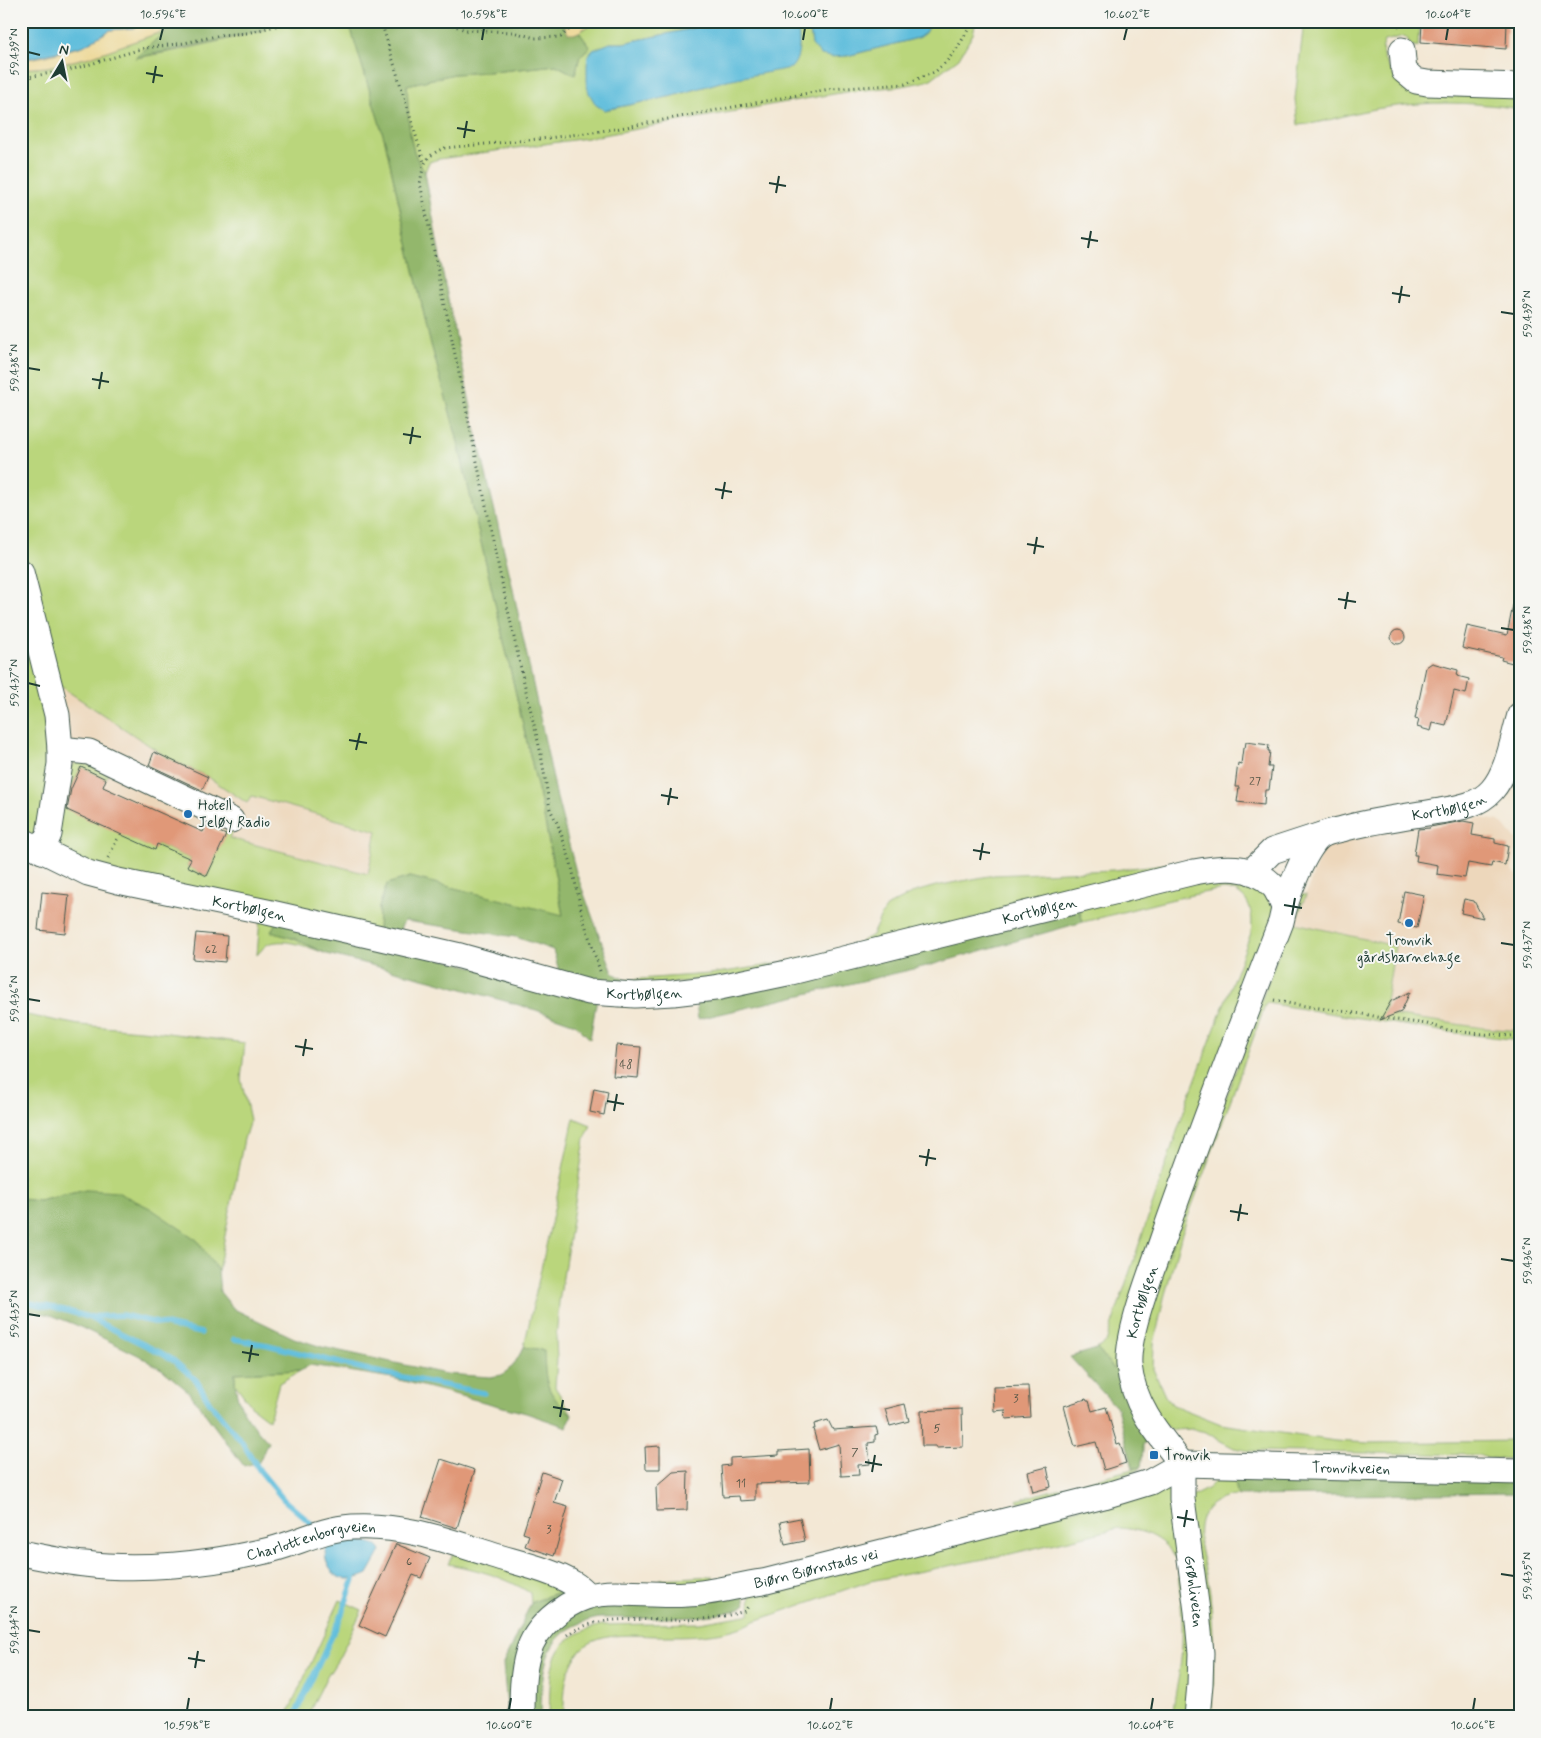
<svg xmlns="http://www.w3.org/2000/svg" width="1541" height="1738" font-family="Mynerve,sans-serif">
	<rect width="100%" height="100%" fill="#f6f6f2"/>
	<filter id="ink" filterUnits="userSpaceOnUse"><feTurbulence type="fractalNoise" baseFrequency=".02" numOctaves="2"/><feDisplacementMap in="SourceGraphic" scale="10" xChannelSelector="R" yChannelSelector="G"/><feConvolveMatrix kernelMatrix="1 2 1 2 8 2 1 2 1" color-interpolation-filters="sRGB"/></filter>
	<filter id="wash" filterUnits="userSpaceOnUse"><feTurbulence type="fractalNoise" baseFrequency=".0096" numOctaves="4" result="noise"/><feDisplacementMap in="SourceGraphic" scale="20" xChannelSelector="R" yChannelSelector="G"/><feGaussianBlur stdDeviation="1.12" result="paint"/><feColorMatrix in="noise" values="0 0 0 0 0 0 0 0 0 0 0 0 0 0 0 0 0 1.4 0 .05"/><feComposite in="paint" operator="in"/></filter>
	<g filter="url(#wash)">
		<rect width="100%" height="100%" fill="#f3e8d5"/>
		<g fill="#edd7bb">
			<path d="M57,684L168,758L208,777L246,803L252,795L377,831L368,874L379,907L57,854Z"/>
			<path d="M1476,817L1499,821L1517,840L1512,870L1520,878V1031L1484,1028L1384,1014L1294,923L1327,840L1456,818L1473,821Z"/>
		</g>
		<g fill="#bad67c" stroke="#6c8a58">
			<path d="M279,21H288L291,27L349,22L385,141L429,337L456,434L542,807L563,916L410,877L387,884L379,907L378,933L250,904L106,875L57,854L54,840L64,775L76,762H82L108,774L106,779L81,767L63,807L154,849L157,844L191,859L187,866L207,876L227,830L233,823L238,824L229,838L368,874L377,831L252,796L247,803L208,777L168,758L57,684L44,647L21,561V69L47,67L90,57L167,30L136,58L185,49L263,31L266,26Z"/>
			<path d="M711,21L690,29L623,43H610L604,110L673,96L727,80L799,50L798,21H809L812,45L847,56L918,38L929,27V21H976L973,34L959,58L931,79L923,82L902,86L846,92L769,105L587,138L439,159L429,162L425,172C406,148 409,114 407,85L454,74L502,71L556,65L575,75L580,56L590,47L579,32L593,22Z"/>
			<path d="M1304,21H1419L1418,47L1410,45L1407,38L1404,36L1385,41C1378,54 1387,64 1394,76L1520,91V109C1470,101 1419,101 1370,110C1346,114 1322,124 1298,125L1295,99Z"/>
			<path d="M21,586L55,766L35,839L21,835Z"/>
			<path d="M1191,861L787,968L623,990L625,980L710,974L758,967L819,955L855,945L872,935L881,916L888,906L915,892L936,886L994,875L1114,870Z"/>
			<path d="M1249,876L1277,910L1128,1385L1097,1349L1106,1342L1187,1102L1251,933C1254,915 1250,895 1230,890C1223,888 1214,891 1207,892C1165,900 1124,912 1083,922L1079,909L1150,889Z"/>
			<path d="M1300,894L1306,895L1295,923L1395,946L1384,1014L1484,1028L1520,1031V1040L1447,1032L1266,1003L1182,1233L1164,1298L1154,1344L1153,1369L1165,1396L1173,1405L1221,1424L1335,1441L1369,1443L1520,1441V1459L1487,1458L1478,1455L1249,1451L1234,1448L1217,1439L1206,1432L1192,1429L1172,1430L1161,1422L1137,1381L1135,1347Z"/>
			<path d="M278,918L272,932L295,939L327,954C310,948 286,937 268,944C264,946 260,952 257,955L260,919Z"/>
			<path d="M21,1014L79,1025L152,1031L245,1043L241,1079L250,1120L244,1139L218,1271L209,1258L86,1190L39,1201L21,1199Z"/>
			<path d="M574,1118L591,1125L585,1139L559,1302L556,1340L557,1359L555,1387L572,1414C545,1395 545,1380 543,1350L524,1347Z"/>
			<path d="M302,1370L279,1383L269,1420L252,1407L235,1384V1373Z"/>
			<path d="M1141,1467L1139,1470L1123,1475L1117,1481L1084,1489L1083,1482Z"/>
			<path d="M1233,1474L1238,1496C1223,1496 1207,1504 1201,1518C1193,1539 1208,1573 1210,1594C1214,1634 1215,1677 1211,1717H1204L1187,1499L1207,1489L1222,1475Z"/>
			<path d="M1075,1484L1076,1492L1047,1501L1032,1500L1019,1503L1017,1500Z"/>
			<path d="M1163,1487L1172,1491L1188,1577L1192,1717H1173C1173,1700 1178,1684 1180,1667C1184,1639 1182,1611 1179,1583C1178,1575 1179,1563 1175,1557C1162,1537 1141,1529 1119,1528L1010,1554L870,1581L755,1621C727,1636 692,1636 661,1636C636,1636 608,1631 585,1646C580,1649 575,1658 572,1664C563,1679 565,1700 563,1717H549C551,1667 546,1639 602,1625L700,1623L746,1615L750,1613L751,1589Z"/>
			<path d="M456,1549L562,1590L531,1603L530,1593C506,1577 476,1569 448,1564Z"/>
			<path d="M713,1576L714,1586L666,1589L660,1579Z"/>
			<path d="M340,1600L362,1610L339,1658L325,1680L307,1717H286Z"/>
		</g>
		<g fill="#93b76c" stroke="#597a50">
			<path d="M208,21H279L266,26L263,31L135,58L167,30Z"/>
			<path d="M288,21H522C532,24 551,21 563,21L565,28L574,34L579,32L590,47L580,56L575,75L556,65L502,71L454,74L407,85C409,114 406,148 425,172L444,280L476,431L511,580L557,798L576,872L613,973L625,980L623,990L560,974L553,950L516,937L405,921L403,923L397,936L378,933L379,907L387,884L410,877L563,915L542,807L456,434L429,337L385,141L349,23L290,27Z"/>
			<path d="M1079,908L1083,922L931,965L698,1019L695,995Z"/>
			<path d="M278,918L597,998L590,1039L575,1024L533,1009L431,980L327,954L295,939L271,932Z"/>
			<path d="M86,1190L117,1192L150,1208L197,1240L218,1271L220,1292L234,1309L294,1338L322,1347L446,1374L490,1377L502,1375L513,1366L524,1347L544,1350C545,1380 545,1395 572,1414L567,1427L526,1413L392,1378L310,1365L302,1370L235,1373C234,1406 248,1419 268,1442L259,1462L244,1466L189,1392L163,1370L138,1355L74,1324L51,1315L21,1309V1199L39,1201Z"/>
			<path d="M1097,1349L1128,1385L1143,1426L1146,1443L1143,1444V1450L1141,1467L1133,1468L1117,1408L1070,1357Z"/>
			<path d="M1233,1474L1520,1477V1493L1238,1496Z"/>
			<path d="M569,1588L551,1609L517,1717H508L503,1664L531,1603Z"/>
			<path d="M743,1592L746,1604C726,1623 630,1617 599,1618C542,1629 542,1668 541,1717H527L543,1637L581,1607Z"/>
		</g>
		<g fill="#eeda9e" stroke="#868c69">
			<path d="M148,21H208L167,30L90,57L47,67L21,69V60L46,56L83,46L110,30L133,28Z"/>
			<path d="M563,21H595L579,32L574,34H568Z"/>
		</g>
		<g fill="#5ebddc" stroke="#3e7d88">
			<path d="M21,21H148L133,28L110,30L83,46L22,60Z"/>
			<path d="M711,21H798C798,36 803,56 791,68L727,80L673,96L604,110L596,105L589,93L587,86V65L588,56L593,50L610,43H623L690,29Z"/>
			<path d="M809,21H929L930,23L925,33L918,38L847,56L831,57L821,55L812,45Z"/>
			<path d="M328,1540C342,1540 374,1537 381,1551L368,1574C359,1578 346,1582 337,1576C326,1569 322,1551 328,1540Z"/>
		</g>
		<g fill="none" stroke-linecap="round" stroke-linejoin="round">
			<g stroke="#5ebddc" stroke-width="5.5">
				<path d="M21,1301L64,1310L88,1317L161,1353L173,1360L196,1380L210,1403L242,1442L260,1471L284,1500L313,1525"/>
				<path d="M88,1317L122,1315L201,1333"/>
				<path d="M234,1339L268,1345L372,1371L484,1393"/>
				<path d="M294,1717L340,1619L354,1579"/>
			</g>
		</g>
		<g id="blocks">
			<g fill="#e09878">
				<path d="M1422,21L1507,22L1506,49L1421,42Z"/>
				<path d="M1513,605L1520,606V665L1501,660L1502,657L1462,648L1467,626L1507,635Z"/>
				<circle cx="1398" cy="637" r="7"/>
				<path d="M1432,663L1458,670L1457,676L1469,679L1466,694L1454,691L1446,726L1433,723L1431,731L1417,727L1419,720L1415,719L1426,667Z"/>
				<path d="M1246,742L1269,745L1268,751H1270L1268,767H1272L1269,790H1265L1264,805L1237,802L1239,787H1235L1238,763L1241,764L1243,748H1245Z"/>
				<path d="M154,752L208,777L202,790L149,765Z"/>
				<path d="M81,767L106,779L103,787L203,832L206,826L226,835L207,876L187,866L191,859L157,844L155,850L67,810L71,789Z"/>
				<path d="M1463,821L1474,823L1472,835L1495,839V843L1508,846L1505,865L1492,862L1491,867L1468,863L1465,878L1437,874L1438,865L1416,861L1417,855H1414L1418,829L1430,828V827Z"/>
				<path d="M1404,891L1424,895L1417,928L1398,924Z"/>
				<path d="M42,892L69,895L65,933L38,930Z"/>
				<path d="M1464,899L1474,901L1483,918L1461,913Z"/>
				<path d="M196,933L227,936L225,962L193,959Z"/>
				<path d="M1410,992L1401,1012L1380,1020L1391,1001Z"/>
				<path d="M616,1045L641,1047L638,1078L613,1076Z"/>
				<path d="M594,1088L608,1091L604,1115L590,1112Z"/>
				<path d="M1028,1386L1030,1417L1006,1419L1005,1410L994,1411L993,1387Z"/>
				<path d="M1086,1399L1087,1401H1089L1092,1411L1106,1407L1117,1444L1120,1443L1126,1463L1104,1470L1096,1442L1075,1447L1064,1406Z"/>
				<path d="M905,1404L909,1421L890,1426L885,1409Z"/>
				<path d="M962,1409L963,1447L936,1448V1446H922L921,1411Z"/>
				<path d="M828,1420L833,1430L876,1427L878,1434L875,1435V1442L868,1443L870,1464L858,1465L859,1475L841,1476L839,1444L819,1450L813,1429H815L814,1424Z"/>
				<path d="M660,1446V1469H646L645,1447Z"/>
				<path d="M809,1449L810,1482L755,1484V1500L740,1501L739,1496L723,1497L721,1466L730,1465V1458L779,1455V1451Z"/>
				<path d="M441,1459L475,1470L457,1528L422,1517Z"/>
				<path d="M1047,1467L1051,1487L1033,1492L1028,1472Z"/>
				<path d="M688,1471L687,1510L657,1511L656,1487L673,1472Z"/>
				<path d="M542,1472L562,1479L554,1503L568,1507L554,1556L525,1546L529,1535L523,1533Z"/>
				<path d="M800,1518L805,1541L785,1545L780,1522Z"/>
				<path d="M396,1544L430,1558L421,1578L413,1575L385,1637L359,1625Z"/>
			</g>
		</g>
	</g>
	<g filter="url(#ink)">
		<use href="#blocks" fill-opacity="0" stroke="#3f574c" stroke-width="1"/>
		<g fill="none" stroke-linecap="round" stroke-linejoin="round">
			<defs>
				<g id="minor">
					<path d="M1402,50L1404,71L1416,81L1427,83L1520,86"/>
					<path d="M21,572L57,715L60,749V764L49,834L42,851"/>
					<path d="M60,749L89,752L231,820"/>
					<path id="s1" d="M21,840L88,873L118,881L267,912L460,956L589,992L635,995L673,993L715,988L787,973L1194,872C1221,867 1252,863 1273,886C1278,891 1281,901 1284,907"/>
					<path d="M1251,872L1272,851L1324,834"/>
					<path id="s2" d="M1182,1464C1158,1434 1133,1405 1129,1365C1127,1333 1151,1273 1162,1241C1199,1134 1240,1028 1281,922C1285,901 1305,843 1324,834C1331,831 1340,830 1346,828C1377,820 1409,816 1440,811C1459,808 1479,805 1492,790C1508,772 1513,738 1520,715"/>
					<path id="s3" d="M1182,1464L1520,1472"/>
					<path id="s4" d="M1182,1464V1499L1197,1611L1201,1653L1200,1684L1197,1717"/>
					<path id="s5" d="M21,1553C42,1557 63,1562 85,1564C140,1571 207,1564 261,1552C292,1546 320,1529 352,1527C401,1524 446,1540 492,1555C518,1563 551,1570 574,1584C579,1587 584,1592 588,1596"/>
					<path id="s6" d="M522,1717C522,1696 522,1673 528,1653C535,1627 562,1605 586,1597C595,1594 607,1593 616,1593C640,1593 664,1596 688,1594C714,1593 738,1585 763,1582L1104,1496L1150,1482L1182,1464"/>
				</g>
			</defs>
			<use href="#minor" stroke="#3f574c" stroke-width="27"/>
			<g stroke="#3f574c" stroke-width="3" stroke-dasharray="1 4" stroke-linecap="butt">
				<path d="M381,21L424,162"/>
				<path d="M443,21L465,30L513,32L535,38L561,37L578,21"/>
				<path d="M1399,21L1400,30"/>
				<path d="M21,78L70,70L145,48L184,43L221,35L247,33L296,21"/>
				<path d="M108,858L119,836"/>
				<path d="M600,971L583,918L571,863L558,825L550,809L541,754L523,678L500,574L420,183C424,163 424,157 444,148L549,138L615,129L830,89L905,84L935,72L947,61L958,47L968,30L970,21"/>
				<path d="M1274,1000L1292,1004L1369,1015L1382,1018L1427,1024L1448,1030L1471,1033L1509,1036L1520,1035"/>
				<path d="M567,1635C597,1613 646,1621 681,1620C702,1620 725,1617 745,1611L749,1605"/>
			</g>
			<use href="#minor" stroke="#fff" stroke-width="25"/>
		</g>
	</g>
	<path fill="none" stroke="#1f3d34" stroke-width="2" d="M160,40L163,28M482,40L484,28M803,40L805,28M1124,40L1127,28M1446,40L1448,28M28,52L40,55M146,73L163,76M153,83L156,66M457,128L475,131M464,138L467,121M769,183L786,186M776,193L779,176M1081,238L1098,241M1088,248L1091,231M1392,293L1410,296M1399,303L1402,286M1501,312L1514,314M28,368L40,370M92,379L109,382M99,389L102,372M403,434L421,437M410,444L413,427M715,489L732,492M722,499L725,482M1027,544L1044,547M1034,554L1037,537M1338,599L1356,602M1345,609L1348,592M1501,628L1514,630M28,683L40,686M349,740L367,743M356,750L360,733M661,795L678,798M668,805L671,788M973,850L990,853M980,860L983,843M1284,905L1302,908M1292,915L1295,898M1501,943L1514,945M28,999L40,1001M295,1046L313,1049M303,1056L306,1039M607,1101L624,1104M614,1111L617,1094M919,1156L936,1159M926,1166L929,1149M1230,1211L1248,1214M1238,1221L1241,1204M1501,1259L1514,1261M28,1314L40,1316M242,1352L259,1355M249,1362L252,1345M553,1407L570,1410M560,1417L563,1400M865,1462L882,1465M872,1472L875,1455M1177,1517L1194,1520M1184,1527L1187,1510M1501,1574L1514,1576M28,1630L40,1632M188,1658L205,1661M195,1668L198,1651M187,1710L189,1698M509,1710L511,1698M830,1710L832,1698M1151,1710L1153,1698M1473,1710L1475,1698"/>
	<g fill="#1f6fb2" stroke="#f6f6f2" stroke-width="2">
		<circle cx="188" cy="814" r="5"/>
		<circle cx="1409" cy="923" r="5"/>
		<rect x="1149" y="1450" width="10" height="10" rx="2.5"/>
	</g>
	<g text-anchor="middle" stroke-width="4" stroke-linejoin="round" paint-order="stroke">
		<g font-size="12" fill="#4f5445">
			<text x="1255" y="785">27</text>
			<text x="211" y="953">62</text>
			<text x="626" y="1068">48</text>
			<text x="1016" y="1402">3</text>
			<text x="937" y="1432">5</text>
			<text x="855" y="1456">7</text>
			<text x="741" y="1487">11</text>
			<text x="549" y="1533">3</text>
			<text x="409" y="1565">6</text>
		</g>
		<g font-size="15" fill="#1f3d34" stroke="#f6f6f2">
			<text dy="5" stroke="none"><textPath href="#s2" startOffset="811">Kortbølgen</textPath></text>
			<text dy="5" stroke="none"><textPath href="#s1" startOffset="240">Kortbølgen</textPath></text>
			<text dy="5" stroke="none"><textPath href="#s1" startOffset="1050">Kortbølgen</textPath></text>
			<text dy="5" stroke="none"><textPath href="#s1" startOffset="645">Kortbølgen</textPath></text>
			<text dy="5" stroke="none"><textPath href="#s2" startOffset="179">Kortbølgen</textPath></text>
			<text dy="5" stroke="none"><textPath href="#s3" startOffset="169">Tronvikveien</textPath></text>
			<text dy="5" stroke="none"><textPath href="#s5" startOffset="294">Charlottenborgveien</textPath></text>
			<text dy="5" stroke="none"><textPath href="#s6" startOffset="381">Biørn Biørnstads vei</textPath></text>
			<text dy="5" stroke="none"><textPath href="#s4" startOffset="128">Grønliveien</textPath></text>
		</g>
		<g font-size="15" fill="#1f3d34" stroke="#f6f6f2" text-anchor="start">
			<text x="198" y="810">Hotell<tspan x="198" dy="17">Jeløy Radio</tspan></text>
			<text x="1409" y="945" text-anchor="middle">Tronvik<tspan x="1409" dy="17">gårdsbarnehage</tspan></text>
			<text x="1164" y="1460">Tronvik</text>
		</g>
	</g>
	<rect width="1541" height="1738" fill="none" stroke="#f6f6f2" stroke-width="55"/>
	<g transform="translate(62 62) rotate(10)" stroke="#f6f6f2" stroke-width="4" paint-order="stroke">
	<path d="M0-4L9 19L0 12L-9 19Z" fill="#1f3d34"/>
	<text y="-8" font-size="14" font-weight="bold" text-anchor="middle" fill="#1f3d34">N</text>
	</g>
	<rect x="28" y="28" width="1486" height="1682" fill="none" stroke="#1f3d34" stroke-width="2"/>
	<g font-size="12" text-anchor="middle" fill="#1f3d34">
		<text x="163" y="18">10.596°E</text>
		<text x="484" y="18">10.598°E</text>
		<text x="805" y="18">10.600°E</text>
		<text x="1127" y="18">10.602°E</text>
		<text x="1448" y="18">10.604°E</text>
		<text transform="translate(14 52) rotate(-90)" y="4">59.439°N</text>
		<text transform="translate(1527 314) rotate(-90)" y="4">59.439°N</text>
		<text transform="translate(14 368) rotate(-90)" y="4">59.438°N</text>
		<text transform="translate(1527 630) rotate(-90)" y="4">59.438°N</text>
		<text transform="translate(14 683) rotate(-90)" y="4">59.437°N</text>
		<text transform="translate(1527 945) rotate(-90)" y="4">59.437°N</text>
		<text transform="translate(14 999) rotate(-90)" y="4">59.436°N</text>
		<text transform="translate(1527 1261) rotate(-90)" y="4">59.436°N</text>
		<text transform="translate(14 1314) rotate(-90)" y="4">59.435°N</text>
		<text transform="translate(1527 1576) rotate(-90)" y="4">59.435°N</text>
		<text transform="translate(14 1630) rotate(-90)" y="4">59.434°N</text>
		<text x="187" y="1729">10.598°E</text>
		<text x="509" y="1729">10.600°E</text>
		<text x="830" y="1729">10.602°E</text>
		<text x="1151" y="1729">10.604°E</text>
		<text x="1473" y="1729">10.606°E</text>
	</g>
</svg>
